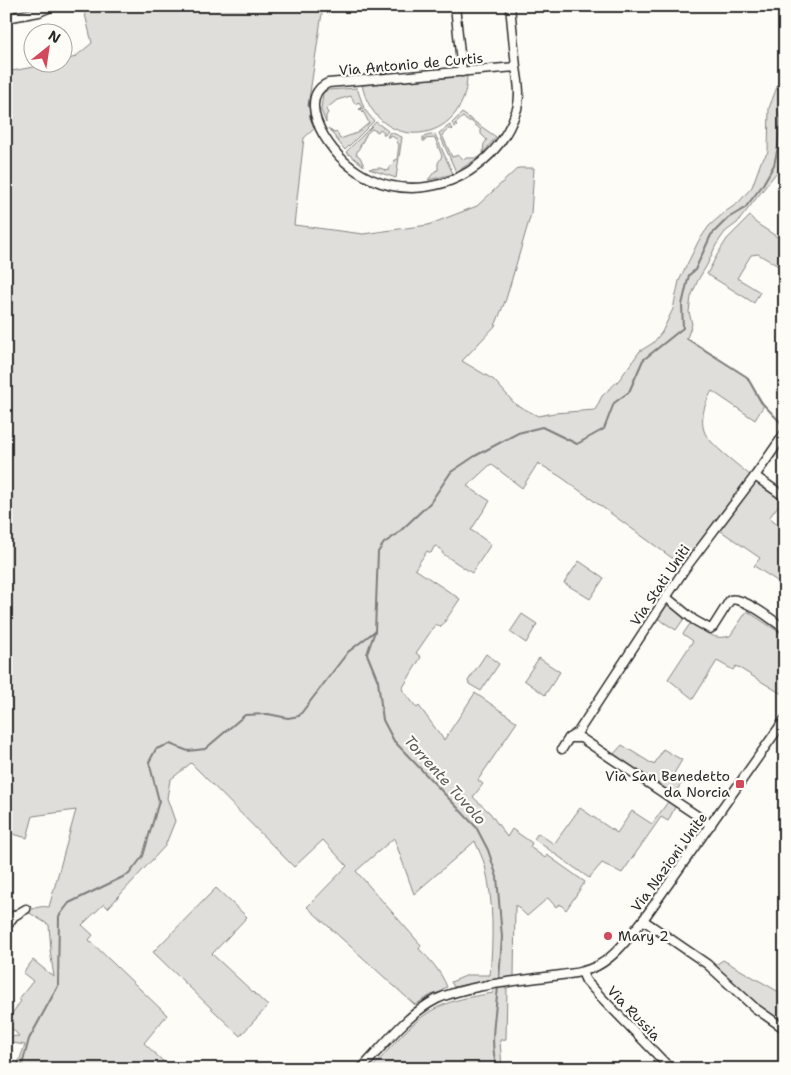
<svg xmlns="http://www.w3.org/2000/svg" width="791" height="1075" font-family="'Shantell Sans',sans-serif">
	<rect width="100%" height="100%" fill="#fdfcf7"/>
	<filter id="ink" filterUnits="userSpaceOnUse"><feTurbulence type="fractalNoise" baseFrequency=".02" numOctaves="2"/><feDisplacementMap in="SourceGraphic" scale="10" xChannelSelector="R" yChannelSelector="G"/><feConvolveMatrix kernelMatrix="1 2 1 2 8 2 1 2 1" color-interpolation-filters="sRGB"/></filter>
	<g filter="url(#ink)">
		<g fill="#dfdeda" stroke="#858482">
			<path d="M83,6H323L308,106L310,107V118L315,128L304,138L294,225L363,234L428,225L477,206L518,168H534L531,214L506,299L495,326L462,361L494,380L515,404L538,416L554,413L595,410L602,396L619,380L640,351L653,343L662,332L673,309L679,281L698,242L709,226L725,212L738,203L752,187L761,162L768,152L769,108L785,66V143L784,154L780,168L737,223L725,232L716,245L707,265L698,280L691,297L689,312L692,324L687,338L747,377L764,405L755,420L712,391C704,404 697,426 709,439C720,452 738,465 751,476L683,566L561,477L538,463L522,488L491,464L467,486L490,501L471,530L491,544L472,573L443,554L441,549L436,546L434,547L431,553L427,551L415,569L460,599L441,627L436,624L416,653L421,657L402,689L417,708L419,706L444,740L475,693L517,722L478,780L483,784L473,797L490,813L507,837L512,829L532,843L530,847L545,858L547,855L585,882L566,910L560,904L556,907L548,898L527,916L517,906H515L514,977H519V979L504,980V988H507L506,1039L500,1040L502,1069H371C393,1046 413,1017 443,1005C459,998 477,996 493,993V979L454,987L451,982L468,975H490C493,939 494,902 485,866C483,858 478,849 475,841L414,894L394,838L356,871L421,945L419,949C431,960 441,972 447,987L443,989V991L431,995L415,1005L307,907L347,866L323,840L294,867L191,763L170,780L167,798L175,821L165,846L108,908L104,904L82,925L93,935L89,940L167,1015L144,1043L171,1069H16L25,1045L6,1042V1037L19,1036L6,1022L21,1001L19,999L33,981L23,973L33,960L54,977L50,950H51L49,925L28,912C34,907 42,906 49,907L76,810L33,816L27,838L6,832V72L62,62L63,61L75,57L92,43Z"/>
			<path d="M467,76C466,146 377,155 362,85Z"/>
			<path d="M357,88L364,108L360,110L359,109L362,108L359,102L355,104L351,96L337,100L326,109L328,113L326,116V123L321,110L323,93L328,90Z"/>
			<path d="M365,110L374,121L345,150L328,128L334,133L337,132L340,139L357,133L369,123L364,113L362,112Z"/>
			<path d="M462,113L496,137L483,153L484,144L487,140L481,134V130L471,121H467L463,117L455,124L457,126L455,127L452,123Z"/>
			<path d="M376,122L388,131L385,135L383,134L384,132L380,129L378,132L372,129L367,133L356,154L360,157L364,166L346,152Z"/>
			<path d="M450,125L453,129L452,130L450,128L442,135L452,157L459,155L464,160L466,158H478L456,172L439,133Z"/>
			<path d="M390,132L402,137L396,178L369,169L380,168L388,171L395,160H397L399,144L396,142L398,140L390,135L389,137H387Z"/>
			<path d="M435,134L453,174L428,180L435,171L438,170V163L442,156L435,138L425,139V141H423V137Z"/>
			<path d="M750,216L756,223L785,242V270L758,254L751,255L737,278L760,292L754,303L707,274L717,255L727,239Z"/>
			<path d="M755,479L784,498L769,518L785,531V586L754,566L760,558L718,529Z"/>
			<path d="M579,561L604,578L590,599L564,583Z"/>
			<path d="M667,601L685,617L676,630L657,618Z"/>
			<path d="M747,611L785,636V696L736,666L733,670L717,661L693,699L668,679L693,641L683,634L692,621C705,631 712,641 730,636Z"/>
			<path d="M522,614L537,624L526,643L510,632Z"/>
			<path d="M486,654L499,664L481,691L469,684L468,681Z"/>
			<path d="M539,658L560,672L545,695L524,680Z"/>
			<path d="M622,745L654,765L663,749L682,760L673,775L683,781L673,796L612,756Z"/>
			<path d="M670,799L677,803L668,821L661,817L622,873L602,863L589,878L534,839L538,833L554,844L580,808L617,833L632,811L652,824Z"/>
			<path d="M216,888L247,917L212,954L268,1006L240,1036L153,952Z"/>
			<path d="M723,960L779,992L785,985V1026L745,996L729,979L714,966Z"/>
		</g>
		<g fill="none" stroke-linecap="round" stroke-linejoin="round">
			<g stroke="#7e7d7b" stroke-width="2">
				<path d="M686,338L747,377L761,402L785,427"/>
				<path d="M499,980L502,937L497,877L488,850L476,827L394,741L383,720L378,681L367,654L375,631L378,552L384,543L396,535L430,503L451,472L475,456L518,433L542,427L577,444L604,429L614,403L629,392L643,360L683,328L682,305L689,275L695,270L711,235L728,218L745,208L762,186L774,165L778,147L781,111L785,102"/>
				<path d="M21,1069L29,1039L58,986L59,916L69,903L129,874L143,856L159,801L149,762L156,749L170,744L188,751L205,749L245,715L268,714L288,718L299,716L348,652L375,631"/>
				<path d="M498,1069C488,1047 496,1010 498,987"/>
			</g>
			<defs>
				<g id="minor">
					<path d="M455,6L462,72"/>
					<path d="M510,6C512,27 514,47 516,67C518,81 521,95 517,109C488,198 373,218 324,136C314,119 306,93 328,83L516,67"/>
					<path d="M6,18L39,12L53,6"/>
					<path d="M755,476L785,497"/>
					<path d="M666,597L694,620L710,629L713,627L730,600C743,596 774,621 785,629"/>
					<path d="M569,738H581L711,825"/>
					<path d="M562,749L569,738L578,732L684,570L755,476L785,433"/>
					<path d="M643,920L707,964L755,1008L785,1029"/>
					<path d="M6,927L14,916L26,909"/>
					<path d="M582,972L586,981L601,997L671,1069"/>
					<path d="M361,1069C384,1045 407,1014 437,999C467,985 519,981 553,976C568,974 583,973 597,966C616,956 629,937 643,920L785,719"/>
				</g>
			</defs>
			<use href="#minor" stroke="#2b2b2b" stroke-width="11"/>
			<use href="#minor" stroke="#fdfcf7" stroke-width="8"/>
		</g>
	</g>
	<g fill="#d1495b" stroke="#fdfcf7" stroke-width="2">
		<rect x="735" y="779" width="10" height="10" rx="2.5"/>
		<circle cx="608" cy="936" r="5"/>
	</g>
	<g text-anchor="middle" stroke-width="4.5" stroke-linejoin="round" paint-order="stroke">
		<g font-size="14" fill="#2b2b2b" stroke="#fdfcf7">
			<text transform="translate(411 64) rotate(-5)" y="5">Via Antonio de Curtis</text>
			<text transform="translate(660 585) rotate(-56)" y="5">Via Stati Uniti</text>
			<text transform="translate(669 862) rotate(-54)" y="5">Via Nazioni Unite</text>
			<text transform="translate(634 1013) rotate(46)" y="5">Via Russia</text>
		</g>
		<g font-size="14" fill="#2b2b2b" stroke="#fdfcf7" text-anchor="end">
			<text x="730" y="781">Via San Benedetto<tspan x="730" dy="16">da Norcia</tspan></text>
			<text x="618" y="941" text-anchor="start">Mary 2</text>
		</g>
		<g font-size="15" font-style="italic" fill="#5b5b5a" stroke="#fdfcf7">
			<text transform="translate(445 780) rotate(48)" y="5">Torrente Tuvolo</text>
		</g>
	</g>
	<rect width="791" height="1075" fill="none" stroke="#fdfcf7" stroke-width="25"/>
	<rect x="12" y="12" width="766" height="1050" fill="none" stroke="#2b2b2b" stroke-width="2" filter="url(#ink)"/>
	<g transform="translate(48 48) rotate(30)"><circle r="24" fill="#fdfcf7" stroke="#a9a8a5"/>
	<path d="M0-4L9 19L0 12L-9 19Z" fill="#d1495b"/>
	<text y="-8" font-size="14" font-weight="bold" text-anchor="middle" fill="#2b2b2b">N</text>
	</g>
</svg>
